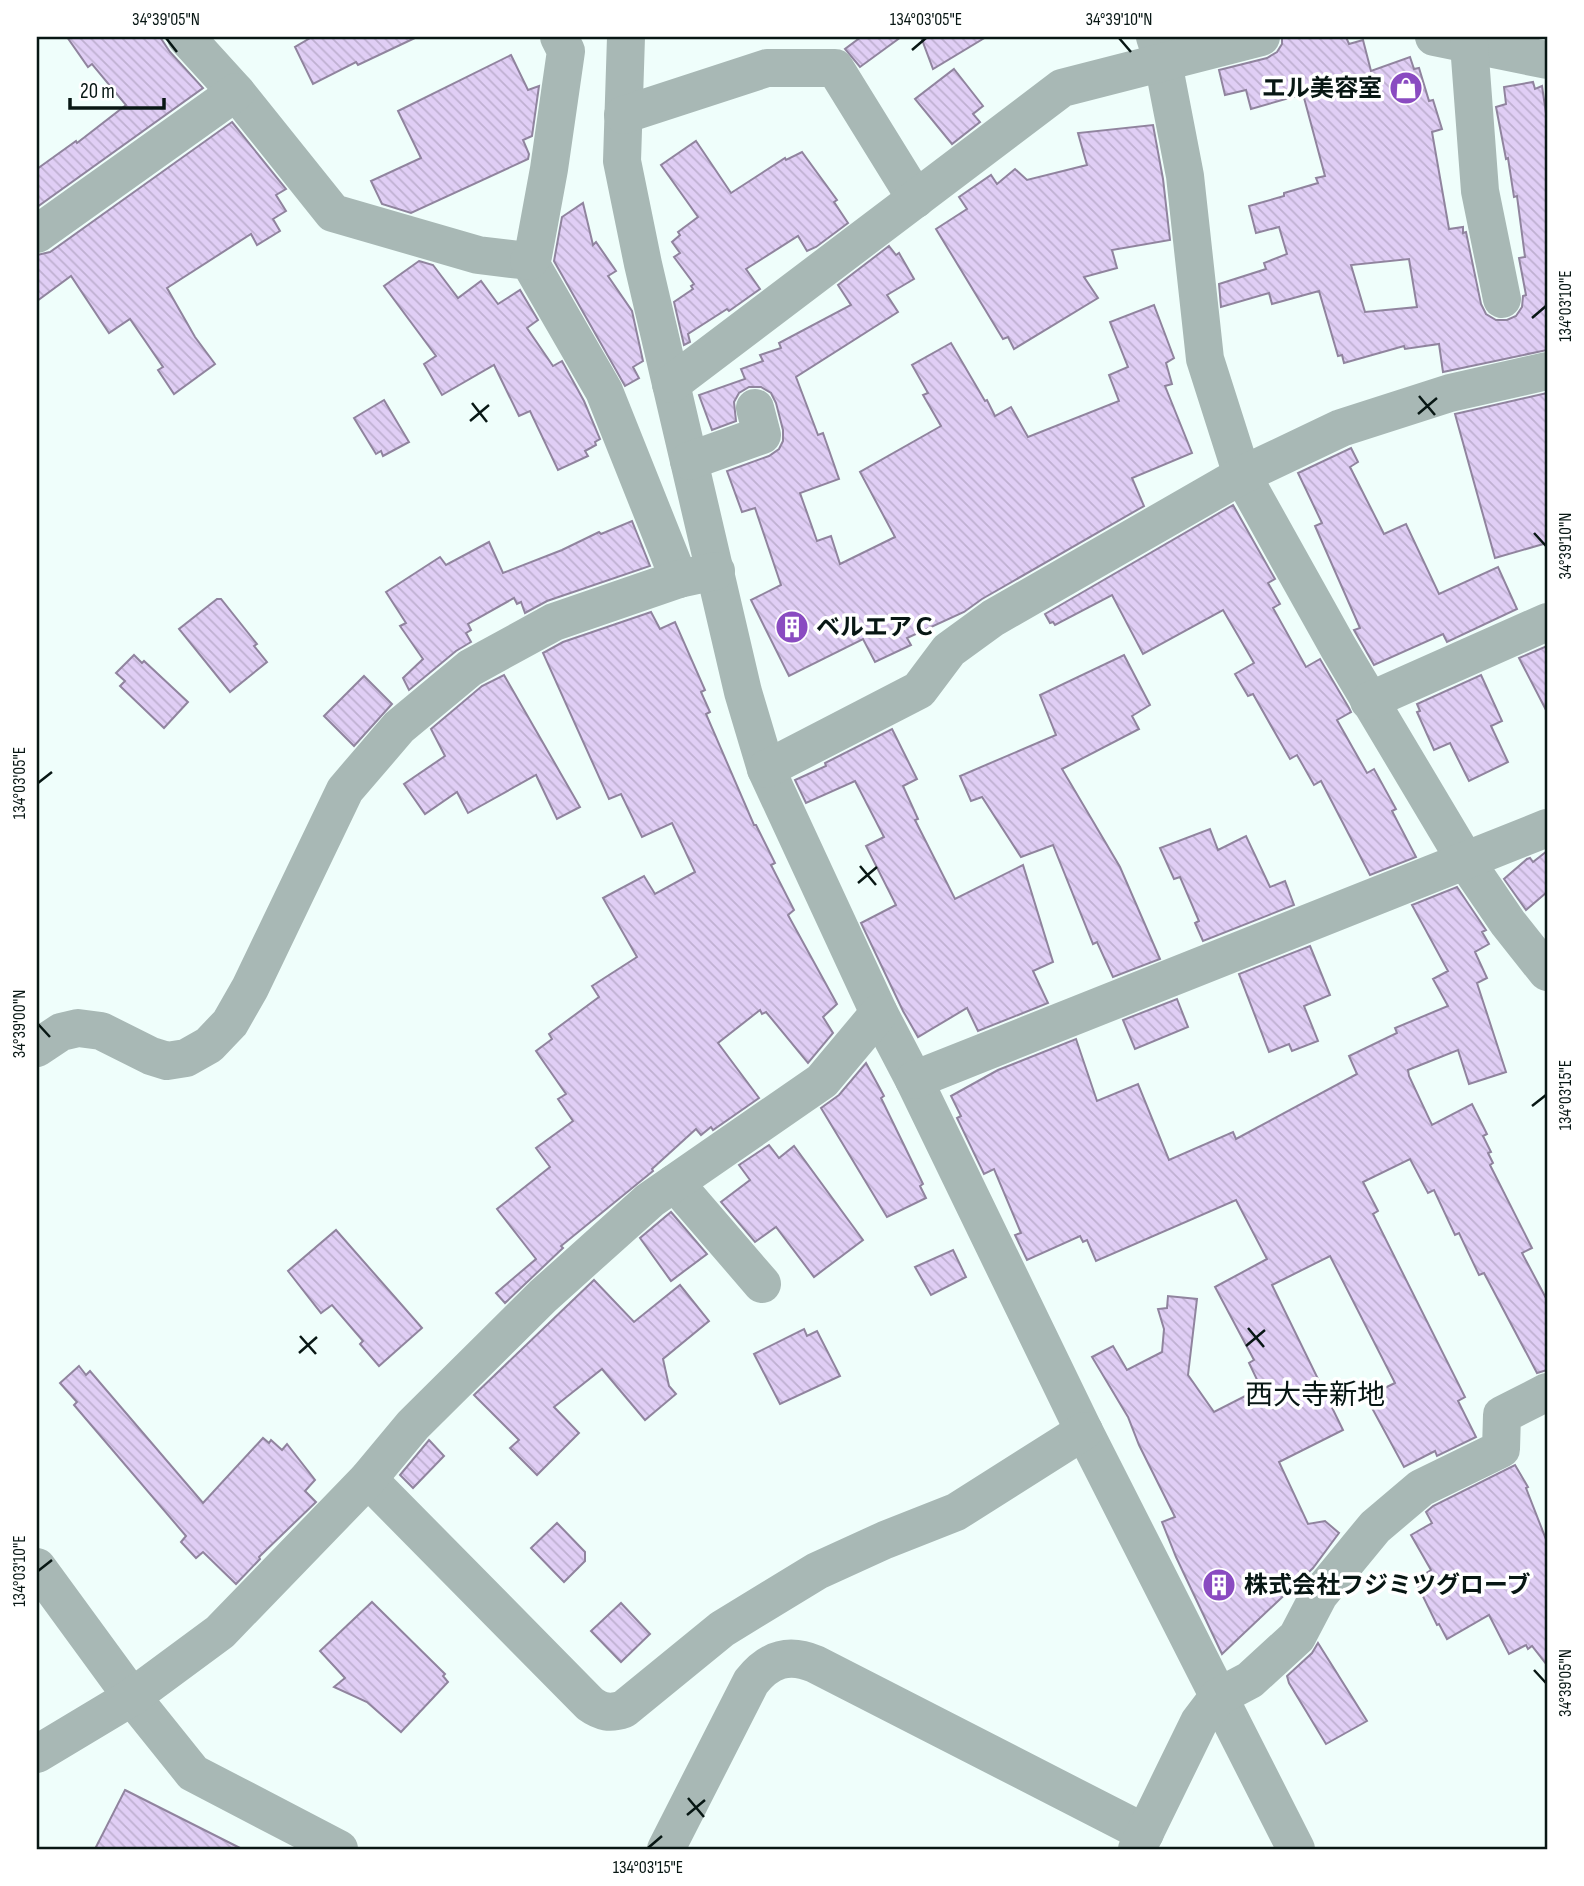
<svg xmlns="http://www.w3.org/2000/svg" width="1584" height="1886" font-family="'Sofia Sans Condensed','Noto Sans JP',sans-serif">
	<defs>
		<pattern id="building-back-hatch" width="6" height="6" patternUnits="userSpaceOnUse" patternTransform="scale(1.75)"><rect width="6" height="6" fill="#e0cef5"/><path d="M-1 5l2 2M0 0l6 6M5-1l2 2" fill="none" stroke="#bfb0d1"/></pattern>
	</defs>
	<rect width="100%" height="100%" fill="#effefb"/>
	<g fill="url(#building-back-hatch)" stroke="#90849e" stroke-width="2" fill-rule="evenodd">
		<path d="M67,37H160L170,52L203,88L37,207V169L76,141L77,143L126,105L92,64L88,67Z"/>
		<path d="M312,37H417L358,65L356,62L313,84L295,47Z"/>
		<path d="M861,37H901L860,67L845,49Z"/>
		<path d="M921,37H986L933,69Z"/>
		<path d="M1282,37H1346L1349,44L1363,40L1371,71L1410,57L1414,69L1419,68L1429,101L1433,100L1442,129L1432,132L1449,229L1463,227V233L1466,232L1481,304L1486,314L1496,320H1507L1516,316L1522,307L1523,296L1526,295L1519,258L1525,257L1517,196L1514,197L1508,158L1506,159L1496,107L1506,104L1504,87L1533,82L1535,89L1542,86L1547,120V350L1443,372L1439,344L1405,349L1404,346L1344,363L1342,355L1338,356L1319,291L1272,304L1269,293L1221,307L1219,284L1266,269L1264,263L1287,254L1279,227L1256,233L1249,206L1284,196V193L1318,183L1316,178L1325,176L1303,94L1251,109L1246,90L1225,95L1219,70L1267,58L1277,52L1282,44ZM1409,259L1417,307L1365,312L1351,265Z"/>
		<path d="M511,55L528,90L539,86L532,136L523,140L529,154L528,159L411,213L382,204L371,181L421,158L398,111Z"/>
		<path d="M954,69L983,106L973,114L980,122L952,144L915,99Z"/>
		<path d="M232,122L286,189L276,195L286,211L273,219L280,231L257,245L251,234L167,288L195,337L215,364L174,394L158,370L163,367L130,319L109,333L71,276L37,301V255L50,252Z"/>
		<path d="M1153,125L1163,179L1170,240L1112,250L1117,268L1084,277L1098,298L1014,349L1008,337L1003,339L936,229L967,209L959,197L991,175L997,184L1015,169L1027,180L1087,165L1078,133Z"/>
		<path d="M696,141L731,193L785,158L786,160L802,152L837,200L834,202L848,223L816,247L807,251L798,236L746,269L760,289L729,311L727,309L688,334L690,342L684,345L674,302L693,289L691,286L694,284L674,257L680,253L672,242L680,235L678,232L698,217L661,165Z"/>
		<path d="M583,203L593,245L596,242L616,271L608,276L632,311L643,361L633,367L639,378L625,386L554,261L562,217Z"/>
		<path d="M889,246L896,255L899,253L914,279L887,295L898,312L796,377L818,435L823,433L839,479L800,493L817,541L831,536L840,564L895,537L860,472L941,426L923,395L928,393L912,365L951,343L985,401L987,400L995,416L1011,407L1028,437L1119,401L1109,375L1128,367L1110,322L1154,305L1174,358L1166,363L1172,384L1165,386L1192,453L1132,478L1144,506L982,599L964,612L907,638L911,645L875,662L863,639L789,676L751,600L781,585L755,508L742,512L727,471L769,456L779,449L783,441V430L776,403L771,393L761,387H749L739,393L734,402L736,421L712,430L699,395L745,379L741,369L763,361L760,355L781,348L779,343L851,305L838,285Z"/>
		<path d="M419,261L433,265L458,298L481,281L498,304L520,290L538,320L527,328L553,366L562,361L584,401L600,439L595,442L596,445L585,451L588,456L558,470L530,411L519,416L494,365L442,395L424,364L436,356L384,286Z"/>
		<path d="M1547,393V543L1495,558L1455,414Z"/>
		<path d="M384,400L409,442L383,456L381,451L376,454L354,418Z"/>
		<path d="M1351,448L1358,462L1350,467L1384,534L1406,524L1439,594L1498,567L1517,609L1447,642L1443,634L1374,665L1354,630L1360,628L1315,526L1322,523L1298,473Z"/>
		<path d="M1233,505L1275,579L1268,583L1280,604L1273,608L1306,667L1320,659L1349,708L1351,712L1337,720L1367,773L1374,769L1396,809L1392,811L1416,857L1370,875L1321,781L1314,785L1297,755L1290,759L1253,694L1248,696L1235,674L1254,663L1223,610L1143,654L1112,595L1055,625L1053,622L1050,623L1045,614Z"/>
		<path d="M632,521L650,566L547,601L525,613L521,602L517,604L514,598L468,624L471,630L466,633L471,642L456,651L409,690L403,678L423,659L400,626L406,623L386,592L440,557L446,565L489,542L503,573L562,550L599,532L601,534Z"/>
		<path d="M217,599H221L257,644L254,646L267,662L230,692L179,629Z"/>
		<path d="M651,612L660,629L675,622L705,690L701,692L710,712L706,714L754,825H756L775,863L771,865L794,910L788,915L837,1004L823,1017L833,1033L808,1063L766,1012L762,1014L760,1010L718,1043L759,1098L713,1130L711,1127L701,1135L696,1129L652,1169L653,1171L561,1246L563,1248L505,1303L496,1293L536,1259L497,1209L550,1167L536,1148L573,1121L558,1099L566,1094L536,1051L552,1039L549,1034L599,997L592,986L637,957L603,898L644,876L655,894L695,872L672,823L642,837L621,794L609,799L543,653L563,642Z"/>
		<path d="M1547,646V712L1519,658Z"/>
		<path d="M134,655L142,663L144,661L188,702L164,728L120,686L125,681L116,673Z"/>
		<path d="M1124,655L1150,705L1132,716L1139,729L1062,769L1120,867L1160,959L1113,977L1097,942L1093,944L1053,845L1021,857L982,797L971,801L960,776L1056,735L1040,695Z"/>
		<path d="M504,675L580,807L557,819L536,775L468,813L457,792L425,814L404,784L445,756L431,729L482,686Z"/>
		<path d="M1481,675L1502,721L1491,726L1508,762L1469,781L1450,743L1434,750L1417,712L1420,711L1417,704Z"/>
		<path d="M364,676L392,704L354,746L324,716Z"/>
		<path d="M892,729L917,779L903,786L918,819L915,820L955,899L1023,865L1053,962L1033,971L1048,1003L978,1031L967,1008L918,1037L903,1011L861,923L896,905L866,846L884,837L855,781L806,803L795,780L826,766L825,763Z"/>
		<path d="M1210,829L1218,850L1246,836L1270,887L1285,881L1294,905L1203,941L1195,923L1199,921L1180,877L1174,879L1160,848Z"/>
		<path d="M1547,851V892L1526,910L1504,879L1527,859L1530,858L1533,862Z"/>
		<path d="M1457,887L1486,930L1482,932L1489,944L1475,952L1487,978L1477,983L1506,1072L1469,1084L1458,1050L1408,1070L1409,1076L1432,1125L1472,1104L1487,1134L1483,1136L1491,1152L1488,1153L1493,1163L1490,1165L1532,1248L1522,1253L1547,1300V1370L1537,1373L1484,1273L1479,1275L1459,1233L1455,1235L1434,1190L1428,1193L1410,1159L1363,1182L1378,1211L1373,1214L1465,1397L1458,1401L1476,1437L1437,1456L1435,1451L1404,1467L1366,1397L1395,1383L1330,1256L1272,1285L1343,1430L1279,1462L1308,1524L1325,1521L1339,1533L1313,1568L1222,1654L1176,1557L1162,1522L1175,1517L1139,1445L1128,1417L1092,1357L1113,1346L1127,1370L1162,1352L1164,1329L1158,1309L1167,1308L1168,1296L1197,1299L1188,1375L1214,1412L1261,1388L1249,1363L1254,1360L1215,1287L1267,1259L1236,1200L1096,1261L1087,1240L1083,1242L1080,1236L1027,1260L1015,1235L1021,1233L994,1169L984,1174L957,1118L961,1116L951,1096L998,1070L1076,1039L1097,1101L1138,1084L1169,1160L1233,1132L1236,1139L1357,1074L1349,1056L1397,1033L1395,1028L1448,1006L1433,979L1448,971L1412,905Z"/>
		<path d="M1310,946L1330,995L1304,1006L1318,1041L1292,1051L1289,1044L1269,1052L1239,974Z"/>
		<path d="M1177,999L1188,1027L1135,1049L1123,1020Z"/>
		<path d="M866,1063L884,1096L881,1098L923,1184L920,1186L926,1198L887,1217L821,1108L839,1095Z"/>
		<path d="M769,1145L779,1158L794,1146L863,1240L814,1277L776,1227L755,1242L721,1202L750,1180L739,1165Z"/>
		<path d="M671,1212L707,1254L671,1281L640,1238Z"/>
		<path d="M336,1230L422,1328L379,1366L360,1344L363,1341L332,1305L321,1313L288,1271Z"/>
		<path d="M953,1250L966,1277L931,1295L915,1267Z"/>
		<path d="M594,1280L634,1322L680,1285L709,1321L663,1359L669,1386L676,1394L645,1420L602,1369L554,1407L579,1433L537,1475L510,1448L519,1440L474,1395Z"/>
		<path d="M804,1329L807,1336L817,1331L840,1376L780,1404L754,1354Z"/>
		<path d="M79,1366L86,1375L90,1371L203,1503L263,1438L269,1443L271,1440L282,1450L287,1444L315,1480L305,1491L316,1502L259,1557L260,1559L236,1584L203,1552L196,1558L181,1542L186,1536L74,1405L77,1402L60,1383Z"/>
		<path d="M429,1440L444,1456L413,1488L400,1475Z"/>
		<path d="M1515,1465L1528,1487L1526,1488L1547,1542V1665L1532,1646L1528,1649L1526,1645L1509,1654L1489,1615L1447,1639L1439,1624L1437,1625L1415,1580L1431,1570L1411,1535L1432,1523L1426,1512L1433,1506Z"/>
		<path d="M557,1523L585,1552V1561L564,1582L531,1548Z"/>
		<path d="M372,1602L445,1674L443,1676L448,1682L401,1732L367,1702L334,1687L345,1678L320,1651Z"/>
		<path d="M621,1603L650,1634L621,1662L591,1631Z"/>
		<path d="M1318,1643L1367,1721L1326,1744L1289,1683L1287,1676L1312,1653Z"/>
		<path d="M125,1790L242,1849H95Z"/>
	</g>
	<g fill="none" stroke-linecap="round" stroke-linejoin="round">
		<g stroke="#a8b8b5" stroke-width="38">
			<path d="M186,37L236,92L333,213L478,255L529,261L604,391L679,579"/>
			<path d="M626,37L622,161L643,264L743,692L766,769L879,1013L914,1080L1084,1431L1296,1849"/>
			<path d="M1155,37L1163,62L1185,176L1205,359L1242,475L1338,647L1465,860L1508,923L1547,972"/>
			<path d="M1434,37L1547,60"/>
			<path d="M1469,44L1480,191L1502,299"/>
			<path d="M623,115L767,68H835L916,199"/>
			<path d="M37,234L236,92"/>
			<path d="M529,261L533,256L549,169L566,51L559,37"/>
			<path d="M671,384L1062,88L1261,37"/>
			<path d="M689,461L762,435L755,408"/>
			<path d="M1369,701L1547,622"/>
			<path d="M766,769L919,690L949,650L993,618L1242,475L1341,428L1450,393L1547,371"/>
			<path d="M37,1048L61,1032L78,1028L101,1031L151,1056L167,1061L186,1058L209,1045L230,1023L250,988L345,790L399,727L470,668L554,622L679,579L716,571"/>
			<path d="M914,1080L1547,828"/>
			<path d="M675,1183L762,1284"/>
			<path d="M368,1479L590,1704C601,1712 610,1714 624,1709L722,1629L817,1571L885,1540L956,1512L1084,1431"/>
			<path d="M37,1567L132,1697L193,1773L339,1849"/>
			<path d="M37,1754L132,1697L220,1632L368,1479L413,1425L543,1296L650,1200L822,1081L879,1013"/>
			<path d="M666,1849L751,1682C769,1659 789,1653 815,1664L1145,1833"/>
			<path d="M1137,1849L1199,1722L1218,1697L1250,1680L1297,1637L1319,1595L1375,1527L1421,1488L1501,1449L1502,1415L1547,1392"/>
		</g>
	</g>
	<path fill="none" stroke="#081714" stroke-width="2.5" d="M166,38L177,52M1119,38L1131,52M912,50L926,38M1532,318L1546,306M1419,396L1435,415M472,403L487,422M1418,414L1437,398M470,421L489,405M1534,533L1546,546M38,783L52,772M860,866L876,885M858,883L877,867M38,1024L50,1037M1532,1106L1546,1095M1248,1328L1264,1347M300,1336L316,1354M1246,1346L1265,1330M299,1353L317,1337M38,1571L52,1560M1534,1670L1546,1683M688,1798L704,1817M687,1815L705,1800M648,1848L662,1836"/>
	<defs>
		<symbol id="shop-disc" viewBox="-11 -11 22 22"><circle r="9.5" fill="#8a4bc1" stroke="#fff"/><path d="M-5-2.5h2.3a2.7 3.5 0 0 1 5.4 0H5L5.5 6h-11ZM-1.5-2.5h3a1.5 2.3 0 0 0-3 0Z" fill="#fff"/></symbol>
		<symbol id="building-disc" viewBox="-11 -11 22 22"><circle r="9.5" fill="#8a4bc1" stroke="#fff"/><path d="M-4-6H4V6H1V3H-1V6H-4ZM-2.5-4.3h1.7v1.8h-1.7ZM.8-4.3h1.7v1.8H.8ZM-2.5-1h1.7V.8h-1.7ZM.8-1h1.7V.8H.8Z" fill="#fff"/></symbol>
	</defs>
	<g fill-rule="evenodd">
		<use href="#shop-disc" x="1387" y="69" width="38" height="38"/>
		<use href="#building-disc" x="773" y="608" width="38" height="38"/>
		<use href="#building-disc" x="1200" y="1566" width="38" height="38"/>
	</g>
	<g text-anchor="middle" stroke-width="7" stroke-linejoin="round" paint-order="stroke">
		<g font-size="24" font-weight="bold" fill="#081714" stroke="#fff" text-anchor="start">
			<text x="1382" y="96" text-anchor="end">エル美容室</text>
			<text x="816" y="635">ベルエアＣ</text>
			<text x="1244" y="1593">株式会社フジミツグローブ</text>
		</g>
		<g font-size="28" fill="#081714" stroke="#fff">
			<text x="1315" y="1404">西大寺新地</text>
		</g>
	</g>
	<rect width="1584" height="1886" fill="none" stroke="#ffffff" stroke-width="77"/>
	<path d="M70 98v10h94v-10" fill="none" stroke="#081714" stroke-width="3.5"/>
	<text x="80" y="98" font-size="21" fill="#081714" stroke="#ffffff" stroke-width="5" paint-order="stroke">20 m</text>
	<rect x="38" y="38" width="1508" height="1810" fill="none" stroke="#081714" stroke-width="2.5"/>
	<g font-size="18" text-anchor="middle" fill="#081714">
		<text x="166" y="25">34°39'05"N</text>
		<text x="926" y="25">134°03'05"E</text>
		<text x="1119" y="25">34°39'10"N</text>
		<text transform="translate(1565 306) rotate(-90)" y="6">134°03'10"E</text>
		<text transform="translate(1565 546) rotate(-90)" y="6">34°39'10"N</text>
		<text transform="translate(19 783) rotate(-90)" y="6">134°03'05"E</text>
		<text transform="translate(19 1024) rotate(-90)" y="6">34°39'00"N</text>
		<text transform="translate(1565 1095) rotate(-90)" y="6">134°03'15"E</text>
		<text transform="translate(19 1571) rotate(-90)" y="6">134°03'10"E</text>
		<text transform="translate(1565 1683) rotate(-90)" y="6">34°39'05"N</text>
		<text x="648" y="1873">134°03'15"E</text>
	</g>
</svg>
